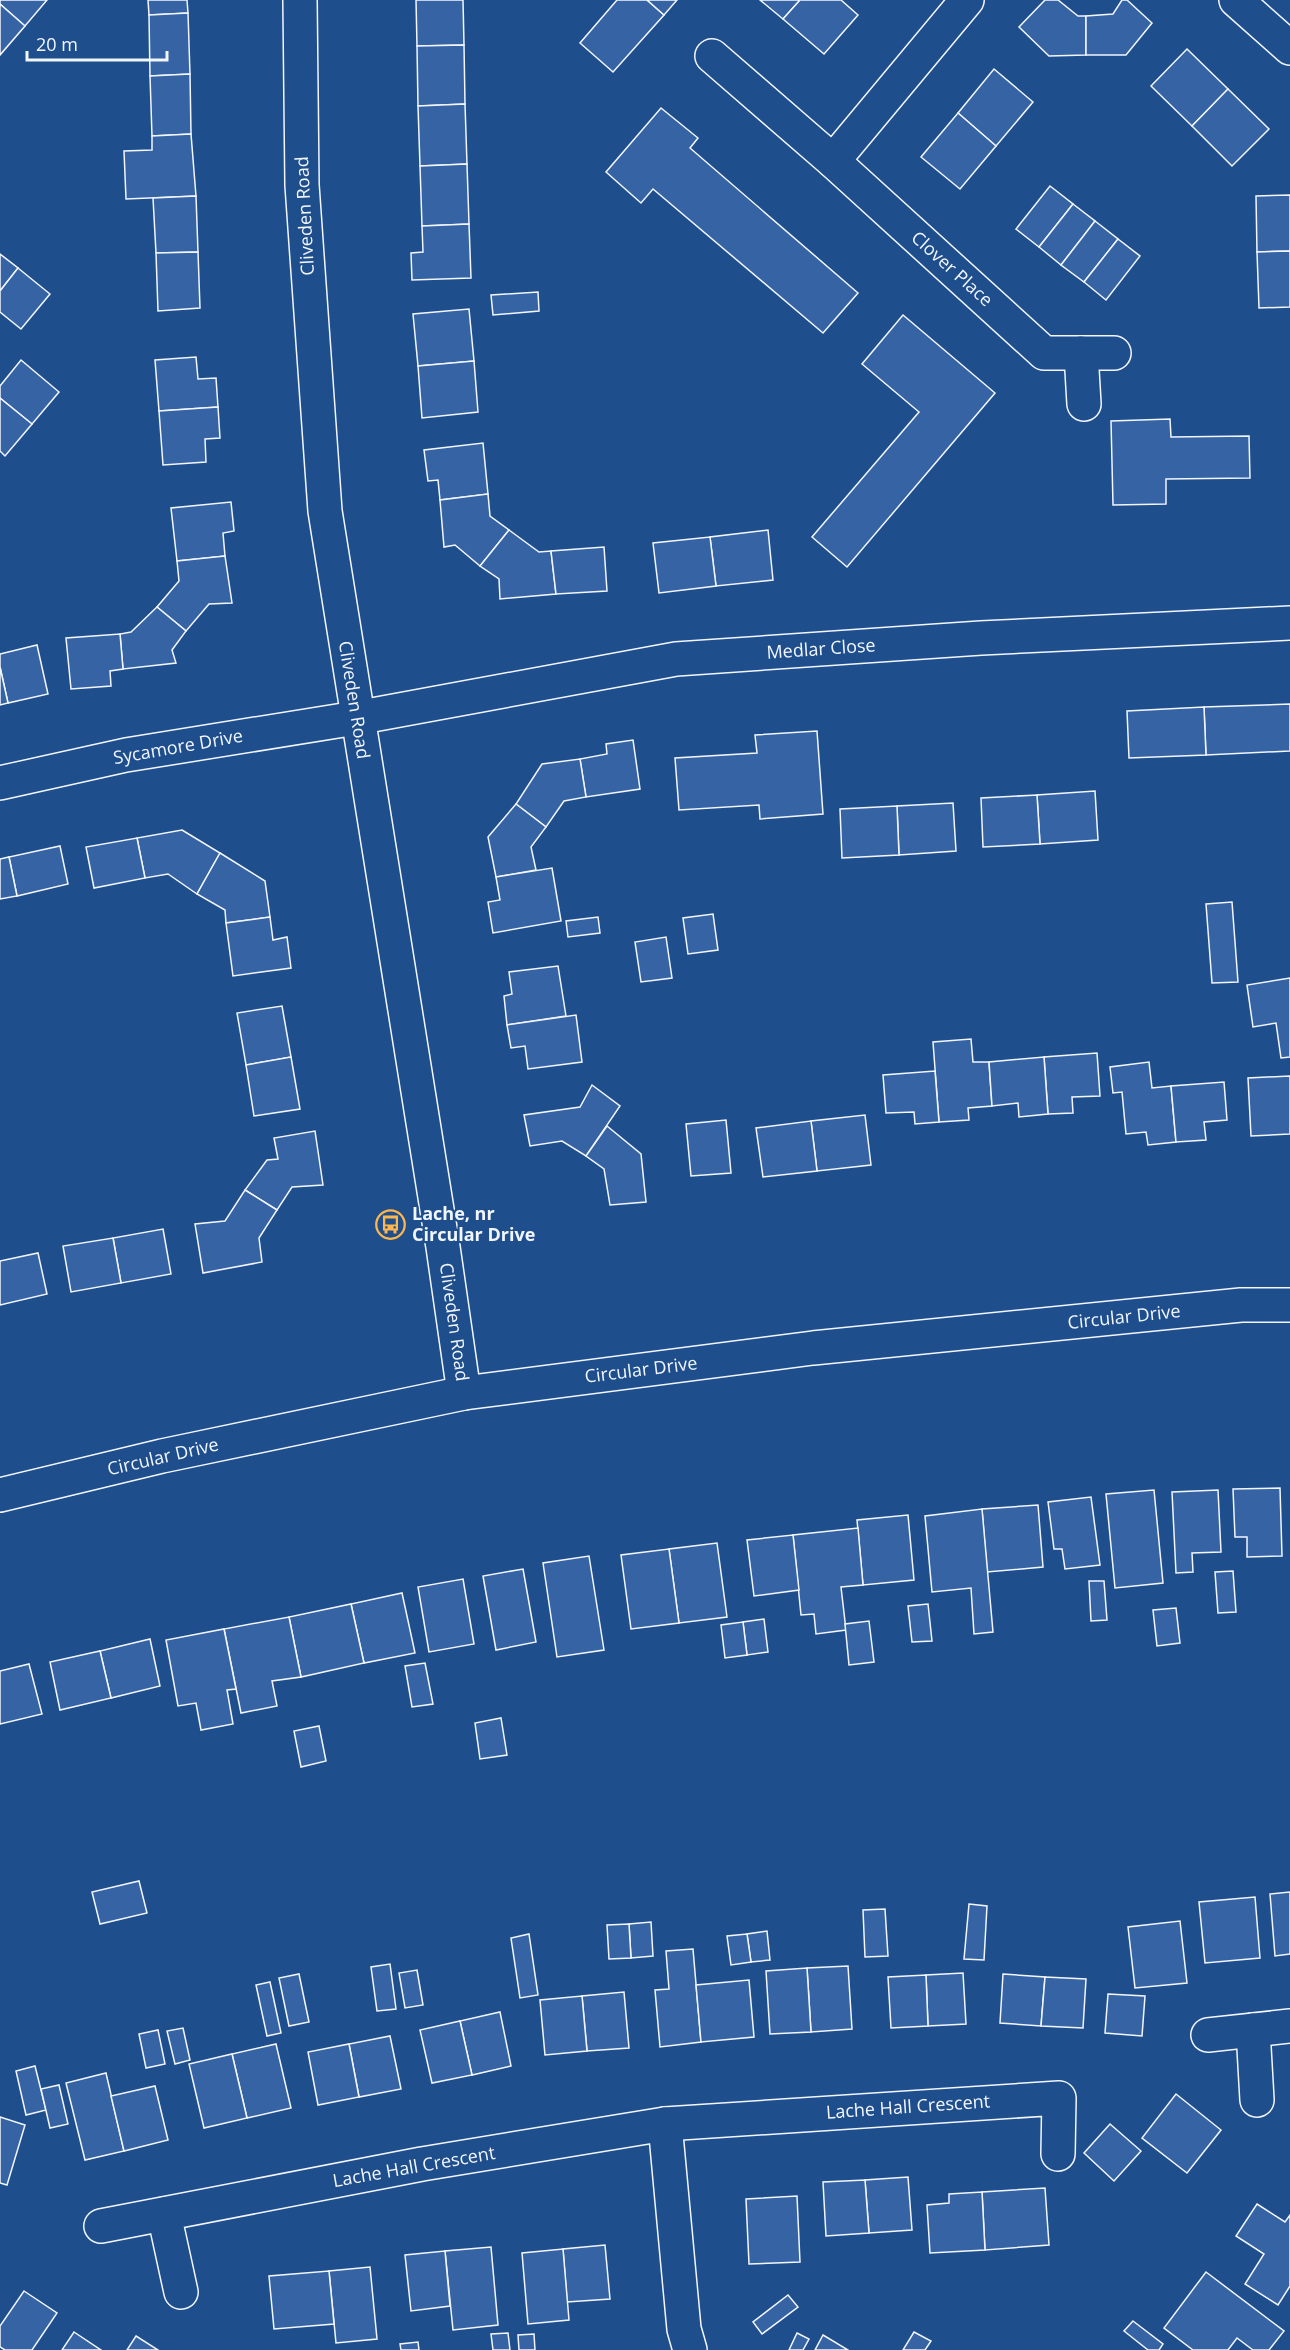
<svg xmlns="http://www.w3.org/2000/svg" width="1290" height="2350" font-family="'Open Sans',sans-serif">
	<rect width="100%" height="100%" fill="#1f4e8c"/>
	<g fill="#3563a3" stroke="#f2f6ff" stroke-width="1.5">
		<path d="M0,0H47L25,26L0,4Z"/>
		<path d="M148,0H187L188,13L149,15Z"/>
		<path d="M416,0H463L464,45L417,46Z"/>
		<path d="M617,0H647L664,15L613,72L580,43Z"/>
		<path d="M647,0H677L664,15Z"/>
		<path d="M760,0H800L783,19Z"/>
		<path d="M800,0H841L858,15L824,54L783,19Z"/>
		<path d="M1045,0H1058L1078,16H1086V55L1049,56L1019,27Z"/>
		<path d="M1122,0H1127L1152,23L1126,55H1086V16L1113,14Z"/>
		<path d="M0,4L25,26L0,55Z"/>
		<path d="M188,13L190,74L150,76L149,15Z"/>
		<path d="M464,45L465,104L418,106L417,46Z"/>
		<path d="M1187,49L1228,89L1192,126L1151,86Z"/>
		<path d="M994,69L1033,102L996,146L958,113Z"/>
		<path d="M190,74L191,134L152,136L150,76Z"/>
		<path d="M1228,89L1269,129L1232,166L1192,126Z"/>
		<path d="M465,104L467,164L420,166L418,106Z"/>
		<path d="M661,108L698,138L690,148L858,293L823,333L653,189L641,203L606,172Z"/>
		<path d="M958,113L996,146L960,189L921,157Z"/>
		<path d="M191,134L196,196L126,199L124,151L152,150V136Z"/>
		<path d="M467,164L469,224L422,226L420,166Z"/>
		<path d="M1050,186L1073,204L1039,247L1016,229Z"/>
		<path d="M1290,195V251L1257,252L1256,196Z"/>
		<path d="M196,196L198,252L156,253L153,198Z"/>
		<path d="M1073,204L1095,221L1061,265L1039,247Z"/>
		<path d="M1095,221L1118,239L1084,282L1061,265Z"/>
		<path d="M469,224L471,278L412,280L411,253L423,252L422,226Z"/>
		<path d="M1118,239L1140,256L1106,300L1084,282Z"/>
		<path d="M1290,251V307L1259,308L1257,252Z"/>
		<path d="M198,252L200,308L158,311L156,253Z"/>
		<path d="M0,254L18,268L0,291Z"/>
		<path d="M18,268L50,294L21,329L0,312V291Z"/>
		<path d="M538,292L539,311L493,315L491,295Z"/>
		<path d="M469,309L474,361L418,366L413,314Z"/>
		<path d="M903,315L995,393L847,567L812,537L919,412L862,364Z"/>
		<path d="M196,357L198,379L216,378L218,407L159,411L155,360Z"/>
		<path d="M21,360L59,392L32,424L0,398V386Z"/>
		<path d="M474,361L478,412L422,418L418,366Z"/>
		<path d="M0,398L32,424L5,456L0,451Z"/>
		<path d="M218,407L220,438L205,439L206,462L163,465L159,411Z"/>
		<path d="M1170,419L1171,437L1249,436L1250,478L1166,479V504L1113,505L1111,421Z"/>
		<path d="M483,443L488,494L440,500L438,480L428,481L424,450Z"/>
		<path d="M488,494L490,516L509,530L480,566L455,545L444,547L440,500Z"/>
		<path d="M231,502L234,531L223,533L225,556L177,561L171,508Z"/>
		<path d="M509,530L539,552L551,551L556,594L500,599L499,579L480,566Z"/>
		<path d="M768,530L773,580L716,586L710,537Z"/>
		<path d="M710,537L716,586L659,593L653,543Z"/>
		<path d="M604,547L607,591L556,594L551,551Z"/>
		<path d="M225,556L232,603L209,604L186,631L157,607L179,581L177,561Z"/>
		<path d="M157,607L186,631L172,650L176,663L123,669L120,634L131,632Z"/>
		<path d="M120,634L123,669L110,671L111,686L71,689L66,638Z"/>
		<path d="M37,645L48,694L8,703L0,667V654Z"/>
		<path d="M0,667L8,703L0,705Z"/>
		<path d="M1290,704V751L1206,755L1204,707Z"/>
		<path d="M1204,707L1206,755L1129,758L1127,711Z"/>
		<path d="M817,731L823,814L760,819L759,805L679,810L675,758L757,753L755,735Z"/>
		<path d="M633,740L640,789L586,797L580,759L607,754L606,744Z"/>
		<path d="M580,759L586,797L564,801L546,827L516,804L542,764Z"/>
		<path d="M1095,791L1098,840L1040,844L1037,795Z"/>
		<path d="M1037,795L1040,844L983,847L981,798Z"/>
		<path d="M953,803L956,851L899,855L897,806Z"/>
		<path d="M516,804L546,827L531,847L536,870L496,877L488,837Z"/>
		<path d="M897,806L899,855L842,858L840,809Z"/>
		<path d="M182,830L220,853L197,894L168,874L145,878L137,838Z"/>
		<path d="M137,838L145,878L94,888L86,847Z"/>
		<path d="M60,846L68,884L17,896L9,857Z"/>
		<path d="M220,853L265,881L270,917L226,923L225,910L197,894Z"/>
		<path d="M9,857L17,896L0,899V859Z"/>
		<path d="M552,868L561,921L493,933L488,902L500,900L496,877Z"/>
		<path d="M1232,902L1238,982L1212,983L1206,904Z"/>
		<path d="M713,914L718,950L688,954L683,918Z"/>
		<path d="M270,917L273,940L287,937L291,968L233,976L226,923Z"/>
		<path d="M598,917L600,933L568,937L566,921Z"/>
		<path d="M666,937L672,978L641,982L635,942Z"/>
		<path d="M558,966L566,1016L507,1025L504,996L512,994L509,972Z"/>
		<path d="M1290,978V1057L1281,1058L1276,1023L1253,1027L1247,985Z"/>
		<path d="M282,1006L291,1057L246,1065L237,1013Z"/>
		<path d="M576,1015L582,1062L528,1069L525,1046L511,1048L507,1025Z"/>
		<path d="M971,1039L973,1062H989L992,1106L968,1108L969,1120L939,1122L933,1042Z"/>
		<path d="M1097,1053L1100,1096L1072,1097L1073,1113L1048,1114L1044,1057Z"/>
		<path d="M291,1057L300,1109L254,1116L246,1065Z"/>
		<path d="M1044,1057L1048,1114L1019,1117L1018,1103L992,1106L989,1062Z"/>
		<path d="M1149,1062L1152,1088L1171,1086L1176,1142L1148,1145L1146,1132L1126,1134L1122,1092L1113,1093L1110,1067Z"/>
		<path d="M935,1071L939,1122L915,1124L914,1112L886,1113L883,1075Z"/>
		<path d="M1290,1076V1134L1251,1136L1248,1078Z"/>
		<path d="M1224,1082L1227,1120L1204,1122L1206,1140L1176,1142L1171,1086Z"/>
		<path d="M592,1085L620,1106L586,1156L562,1141L530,1146L524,1115L580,1107Z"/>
		<path d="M865,1115L871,1165L817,1171L811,1121Z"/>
		<path d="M726,1120L731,1173L691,1176L686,1124Z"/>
		<path d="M811,1121L817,1171L763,1177L756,1128Z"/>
		<path d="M607,1126L641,1154L646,1202L610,1205L604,1169L586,1156Z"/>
		<path d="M315,1131L323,1185L292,1187L277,1210L245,1190L267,1160L278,1159L274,1138Z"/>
		<path d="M245,1190L277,1210L259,1238L262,1262L203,1273L195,1224L225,1221Z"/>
		<path d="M163,1229L171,1274L121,1283L113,1238Z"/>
		<path d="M113,1238L121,1283L71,1292L63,1246Z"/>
		<path d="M38,1253L47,1294L0,1305V1261Z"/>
		<path d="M1280,1488L1282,1556L1247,1557V1537H1235L1233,1489Z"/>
		<path d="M1154,1490L1163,1583L1115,1588L1106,1494Z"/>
		<path d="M1218,1490L1221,1552L1192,1553L1193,1572L1176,1573L1172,1492Z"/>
		<path d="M1091,1497L1100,1565L1065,1569L1062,1549H1054L1048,1502Z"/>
		<path d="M1038,1505L1043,1567L987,1572L982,1509Z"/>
		<path d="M982,1509L993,1632L974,1634L971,1588L932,1592L925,1516Z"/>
		<path d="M908,1515L914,1580L863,1585L857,1520Z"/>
		<path d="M858,1528L863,1585L841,1587L846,1630L816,1634L814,1614L801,1615L793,1535Z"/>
		<path d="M793,1535L799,1590L754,1596L747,1540Z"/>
		<path d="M717,1543L727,1617L679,1623L669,1549Z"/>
		<path d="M669,1549L679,1623L631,1629L621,1555Z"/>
		<path d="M589,1556L604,1650L557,1657L543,1563Z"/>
		<path d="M523,1569L536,1642L496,1650L483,1576Z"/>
		<path d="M1233,1571L1236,1612L1218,1613L1215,1572Z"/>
		<path d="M463,1579L474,1644L429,1652L418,1587Z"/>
		<path d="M1089,1581H1104L1107,1620L1091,1621Z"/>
		<path d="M402,1593L415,1653L364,1663L351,1604Z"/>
		<path d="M351,1604L364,1663L301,1677L289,1617Z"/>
		<path d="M928,1604L932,1641L912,1642L908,1606Z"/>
		<path d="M1176,1608L1180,1643L1157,1646L1153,1610Z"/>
		<path d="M289,1617L301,1677L272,1681L277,1706L241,1713L224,1629Z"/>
		<path d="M764,1619L768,1652L747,1655L743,1622Z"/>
		<path d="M869,1621L874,1662L849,1665L845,1624Z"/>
		<path d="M743,1622L747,1655L725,1658L721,1625Z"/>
		<path d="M224,1629L236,1689L227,1690L233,1724L201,1730L196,1703L178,1706L166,1640Z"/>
		<path d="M150,1639L160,1686L111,1698L100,1651Z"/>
		<path d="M100,1651L111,1698L60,1710L50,1662Z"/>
		<path d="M425,1663L433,1704L412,1707L405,1666Z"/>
		<path d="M29,1664L42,1714L0,1724V1671Z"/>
		<path d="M501,1718L507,1755L480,1759L475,1723Z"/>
		<path d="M319,1726L326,1761L301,1767L294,1731Z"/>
		<path d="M139,1881L147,1913L100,1924L92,1892Z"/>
		<path d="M1290,1892V1954L1275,1956L1270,1894Z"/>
		<path d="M1255,1897L1260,1958L1205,1963L1199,1902Z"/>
		<path d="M969,1904L987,1906L984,1960L964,1959Z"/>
		<path d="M885,1909L888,1956L865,1957L863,1910Z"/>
		<path d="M1180,1921L1187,1983L1135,1988L1128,1927Z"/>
		<path d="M651,1922L653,1956L631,1958L629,1924Z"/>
		<path d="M629,1924L631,1958L609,1959L607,1925Z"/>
		<path d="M767,1931L770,1960L751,1962L747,1934Z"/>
		<path d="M529,1934L538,1995L520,1998L511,1938Z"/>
		<path d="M747,1934L751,1962L731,1965L727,1936Z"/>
		<path d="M693,1949L701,2042L660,2047L655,1990L669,1989L666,1951Z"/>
		<path d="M390,1964L396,2009L377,2011L371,1967Z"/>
		<path d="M848,1966L852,2029L811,2032L807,1968Z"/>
		<path d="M807,1968L811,2032L770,2034L766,1971Z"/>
		<path d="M417,1970L423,2005L405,2008L399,1973Z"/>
		<path d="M963,1973L966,2024L928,2026L926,1975Z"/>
		<path d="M299,1974L309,2022L289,2026L279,1978Z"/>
		<path d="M1003,1974L1045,1977L1041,2026L1000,2023Z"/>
		<path d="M926,1975L928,2026L891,2028L888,1977Z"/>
		<path d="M1045,1977L1086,1979L1083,2028L1041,2026Z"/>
		<path d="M749,1980L754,2037L701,2042L696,1985Z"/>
		<path d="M270,1982L281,2033L267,2036L256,1985Z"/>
		<path d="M624,1992L629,2048L587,2051L582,1996Z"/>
		<path d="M1108,1994L1145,1996L1142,2036L1105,2033Z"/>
		<path d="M582,1996L587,2051L545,2055L540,2000Z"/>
		<path d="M500,2012L511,2066L472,2075L460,2021Z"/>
		<path d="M460,2021L472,2075L432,2083L420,2030Z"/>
		<path d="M183,2028L190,2060L175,2064L167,2031Z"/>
		<path d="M158,2030L165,2064L146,2068L139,2034Z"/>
		<path d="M390,2036L401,2089L359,2097L349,2044Z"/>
		<path d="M276,2044L291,2108L247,2118L232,2054Z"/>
		<path d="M349,2044L359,2097L318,2105L308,2052Z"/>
		<path d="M232,2054L247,2118L204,2128L189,2064Z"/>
		<path d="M35,2066L46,2110L26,2115L16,2071Z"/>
		<path d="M106,2073L124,2151L85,2160L66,2083Z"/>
		<path d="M59,2085L68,2124L50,2128L41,2089Z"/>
		<path d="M155,2086L168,2140L124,2151L111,2096Z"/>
		<path d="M1176,2094L1221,2130L1187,2173L1142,2138Z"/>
		<path d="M0,2117L25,2125L7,2185L0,2183Z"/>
		<path d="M1110,2124L1141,2151L1114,2181L1084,2153Z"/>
		<path d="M908,2177L912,2230L869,2233L865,2180Z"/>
		<path d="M865,2180L869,2233L826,2236L823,2182Z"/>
		<path d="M1045,2188L1049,2245L985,2250L982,2192Z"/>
		<path d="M982,2192L985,2250L930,2253L927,2205L949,2203V2194Z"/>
		<path d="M797,2196L800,2262L749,2264L746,2199Z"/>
		<path d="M1257,2204L1285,2222L1290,2215V2286L1278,2305L1245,2284L1264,2254L1236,2236Z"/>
		<path d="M605,2245L610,2299L567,2302L563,2249Z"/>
		<path d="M491,2247L498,2325L453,2330L445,2251Z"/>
		<path d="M563,2249L569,2320L528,2324L522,2253Z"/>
		<path d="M445,2251L450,2306L411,2311L405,2255Z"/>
		<path d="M370,2267L377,2339L336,2343L329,2271Z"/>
		<path d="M329,2271L334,2324L274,2329L269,2276Z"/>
		<path d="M1206,2272L1284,2331L1269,2350H1253L1237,2338L1228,2350H1193L1164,2328Z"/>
		<path d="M24,2291L57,2313L32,2350H5L0,2347V2326Z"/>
		<path d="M788,2295L798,2307L762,2334L753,2322Z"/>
		<path d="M1133,2321L1163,2344L1159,2350H1148L1124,2331Z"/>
		<path d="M74,2332L101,2350H62Z"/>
		<path d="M914,2332L931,2341L925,2350H903Z"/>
		<path d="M508,2333L510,2350H493L491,2334Z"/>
		<path d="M797,2333L809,2339L803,2350H789Z"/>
		<path d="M534,2334L535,2350H519L518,2335Z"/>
		<path d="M823,2335L848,2350H815Z"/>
		<path d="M136,2336L158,2350H127Z"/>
		<path d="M418,2342L419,2350H401L400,2344Z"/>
	</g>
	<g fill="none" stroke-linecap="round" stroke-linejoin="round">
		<defs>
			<g id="street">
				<path d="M967,0L833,161L1044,353H1114"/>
				<path d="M1236,0L1290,48"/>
				<path d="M712,56L833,161"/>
				<path d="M1081,353L1084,404"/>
				<path d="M0,783L126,755L356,718L676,659L981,638L1290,623"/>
				<path d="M1253,2030L1257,2100"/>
				<path d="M1208,2035L1290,2026"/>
				<path d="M665,2124L684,2329L690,2350"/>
				<path d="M164,2214L181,2292"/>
				<path d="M101,2226L422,2164L665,2124L1059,2098L1058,2154"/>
			</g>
			<g id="secondary">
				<path d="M300,0L302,185L325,511L443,1247L464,1393"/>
				<path d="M0,1495L162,1456L464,1393L813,1348L1241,1305H1290"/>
			</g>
		</defs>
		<use href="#street" stroke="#f2f6ff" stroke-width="36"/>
		<use href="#secondary" stroke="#f2f6ff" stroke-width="36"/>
		<use href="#street" stroke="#1f4e8c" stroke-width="33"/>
		<use href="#secondary" stroke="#1f4e8c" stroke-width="33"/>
	</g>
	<defs>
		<symbol id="bus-ring" viewBox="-11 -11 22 22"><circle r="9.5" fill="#1f4e8c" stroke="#ffb74d" stroke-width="1.5"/><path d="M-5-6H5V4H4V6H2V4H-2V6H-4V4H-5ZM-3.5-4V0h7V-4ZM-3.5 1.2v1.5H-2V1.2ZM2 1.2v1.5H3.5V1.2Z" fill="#ffb74d"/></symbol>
	</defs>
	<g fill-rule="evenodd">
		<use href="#bus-ring" x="374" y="1208" width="33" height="33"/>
	</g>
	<g text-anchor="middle" stroke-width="4.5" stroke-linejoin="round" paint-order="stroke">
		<g font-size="18" fill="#f2f6ff" stroke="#1f4e8c">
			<text transform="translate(305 216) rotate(-93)" y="6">Cliveden Road</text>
			<text transform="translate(952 269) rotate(42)" y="6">Clover Place</text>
			<text transform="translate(821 649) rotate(-4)" y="6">Medlar Close</text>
			<text transform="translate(354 700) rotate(81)" y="6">Cliveden Road</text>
			<text transform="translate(178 747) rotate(-10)" y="6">Sycamore Drive</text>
			<text transform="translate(1124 1317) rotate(-6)" y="6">Circular Drive</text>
			<text transform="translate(454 1322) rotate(82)" y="6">Cliveden Road</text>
			<text transform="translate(641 1370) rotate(-7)" y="6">Circular Drive</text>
			<text transform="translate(163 1457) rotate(-13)" y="6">Circular Drive</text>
			<text transform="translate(908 2107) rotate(-4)" y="6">Lache Hall Crescent</text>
			<text transform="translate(414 2167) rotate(-10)" y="6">Lache Hall Crescent</text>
		</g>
		<g font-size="18" font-weight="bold" fill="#f2f6ff" stroke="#1f4e8c" text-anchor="start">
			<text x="412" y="1220">Lache, nr<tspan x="412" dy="21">Circular Drive</tspan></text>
		</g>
	</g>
	<path d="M27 51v9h140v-9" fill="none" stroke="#f2f6ff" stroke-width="3"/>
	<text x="36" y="51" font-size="18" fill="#f2f6ff" stroke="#1f4e8c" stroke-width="4.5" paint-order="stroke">20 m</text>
</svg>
